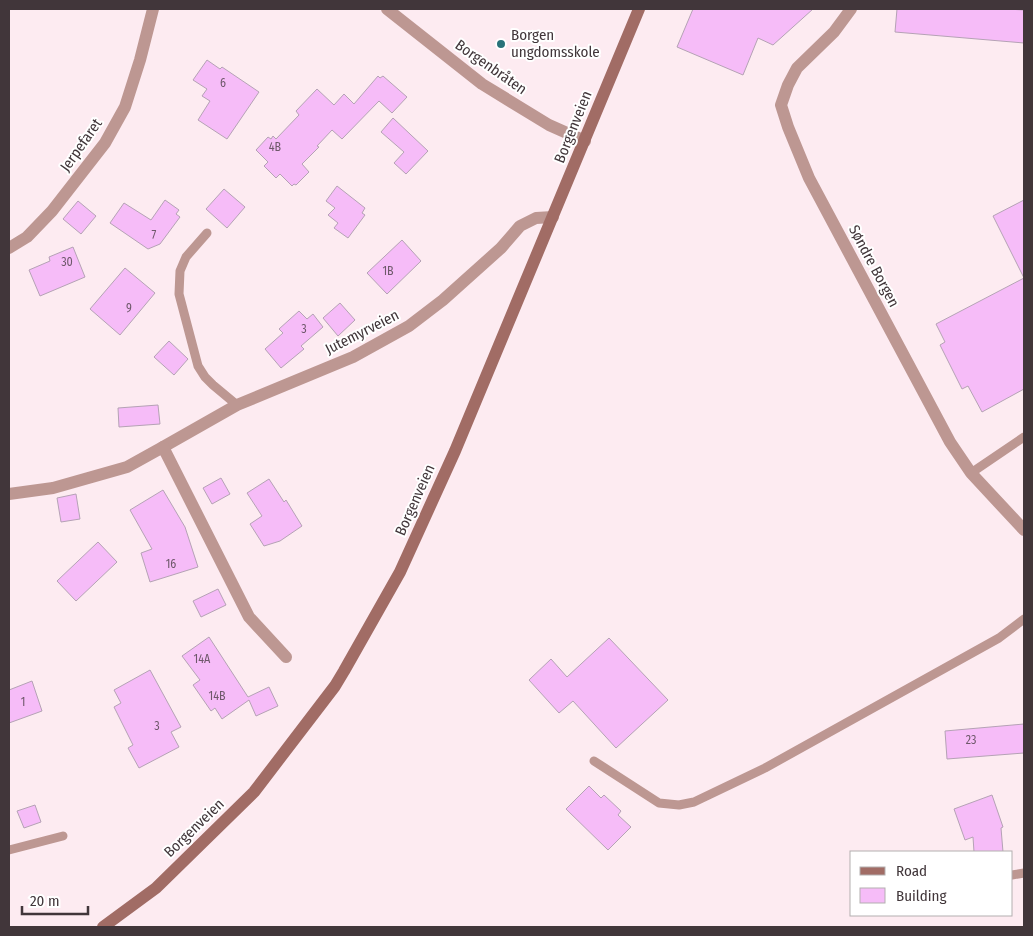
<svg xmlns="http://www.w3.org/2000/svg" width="1033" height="936" font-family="'Fira Sans Condensed',sans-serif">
	<rect width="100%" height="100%" fill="#fdebf1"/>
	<g fill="#f6bcf8" stroke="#b5a2b5">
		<path d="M693,9H813L773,45L758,38L743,75L677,47Z"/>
		<path d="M897,9H1007L1024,10V43L895,32Z"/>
		<path d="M207,60L220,69L222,67L259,92L227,139L198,120L210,101L202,96L207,89L193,80Z"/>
		<path d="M378,76L380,78L383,76L407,97L392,113L379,101L342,139L332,130L317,146L319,147L302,164L309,172L296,185L294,184L292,186L280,174L276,178L264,166L268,162L256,150L268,137L271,139L273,136L276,139L299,115L296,111L317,89L334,105L344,94L354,104Z"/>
		<path d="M393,118L428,151L406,174L394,163L404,152L381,132Z"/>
		<path d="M337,186L365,208L362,213L365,215L348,238L334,228L338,223L328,215L335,208L326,201Z"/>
		<path d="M224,189L245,207L227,228L206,209Z"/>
		<path d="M165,200L179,210L176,214L180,217L160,244L148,249L110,223L124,203L151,220Z"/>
		<path d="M1024,200V278L993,216Z"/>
		<path d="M78,201L96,216L81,234L63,219Z"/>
		<path d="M402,240L421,261L387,294L367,273Z"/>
		<path d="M73,247L85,277L40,296L29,270L50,261L49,257Z"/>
		<path d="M125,268L155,293L120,335L90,309Z"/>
		<path d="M1024,278V389L982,412L968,386L962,389L940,345L945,342L936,324Z"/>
		<path d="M340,303L355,320L338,336L323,318Z"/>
		<path d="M299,311L307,319L313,314L323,327L301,346L304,349L281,368L265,349L283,333L279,329Z"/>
		<path d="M169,341L188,359L174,375L154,357Z"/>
		<path d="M158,405L160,424L119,427L118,408Z"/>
		<path d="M221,478L230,494L212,504L203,488Z"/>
		<path d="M269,479L284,502L286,500L302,526L280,541L264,546L250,524L262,516L247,493Z"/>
		<path d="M163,490L185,527L198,567L150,582L141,553L152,549L130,510Z"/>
		<path d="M76,494L80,519L61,522L57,498Z"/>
		<path d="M98,542L117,562L76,601L57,581Z"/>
		<path d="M218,589L226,605L201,617L193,601Z"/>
		<path d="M209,637L248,697L269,687L278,706L256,716L249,700L222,719L215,708L211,711L193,685L200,680L182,656Z"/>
		<path d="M609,638L668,700L616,748L573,701L559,713L529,680L551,659L567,677Z"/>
		<path d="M150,670L181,727L171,732L179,747L139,768L128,748L133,745L114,707L121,703L114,690Z"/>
		<path d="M32,681L42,711L9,723V690Z"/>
		<path d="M1024,724V753L947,759L945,731Z"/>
		<path d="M589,786L601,798L604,795L621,811L618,815L631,827L608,850L566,809Z"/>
		<path d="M992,795L1003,827L1001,828L1003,852H974L973,837L965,840L954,809Z"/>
		<path d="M35,805L41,822L24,828L17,811Z"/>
	</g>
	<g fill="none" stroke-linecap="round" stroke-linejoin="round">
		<g stroke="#bd9792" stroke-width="9">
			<path d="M207,233L186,257L180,271L179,294L198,366L205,377L213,385L237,405"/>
			<path d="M971,473L1024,437"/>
			<path d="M594,761L659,803L679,805L694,802L765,768L999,638L1024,619"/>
			<path d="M9,850L63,836"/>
			<path d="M1012,875L1024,873"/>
		</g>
		<g stroke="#bd9792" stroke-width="12">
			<path d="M387,9L482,84L549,125L585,141"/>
			<path d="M851,9L834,32L797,68L788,85L781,105L788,127L809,178L950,442L971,473L1024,530"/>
			<path d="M9,248L27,237L52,211L105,143L125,107L140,60L153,9"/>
			<path d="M163,447L237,405L353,357L409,326L443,300L501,248L520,226L536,218L553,217"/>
			<path d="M9,494L53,488L127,467L163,447L249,617L286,657"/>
		</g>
		<path stroke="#a16c65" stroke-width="12" d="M103,927L156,888L254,792L335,686L344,671L400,572L455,451L639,9"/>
	</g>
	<circle fill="#287279" stroke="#fff" stroke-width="2" cx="501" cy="44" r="5"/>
	<g text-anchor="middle" stroke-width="4" stroke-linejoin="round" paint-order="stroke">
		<g font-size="12" fill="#6e586a">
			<text x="223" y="87">6</text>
			<text x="275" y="151">4B</text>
			<text x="154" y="239">7</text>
			<text x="67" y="266">30</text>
			<text x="388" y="275">1B</text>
			<text x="129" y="312">9</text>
			<text x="304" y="333">3</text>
			<text x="171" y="568">16</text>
			<text x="202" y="663">14A</text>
			<text x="217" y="700">14B</text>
			<text x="23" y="706">1</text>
			<text x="157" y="730">3</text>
			<text x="971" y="744">23</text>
		</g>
		<g font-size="15" fill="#41363a" stroke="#fff" text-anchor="start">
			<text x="511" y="40">Borgen<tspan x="511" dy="17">ungdomsskole</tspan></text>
		</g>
		<g font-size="15" fill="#41363a" stroke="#fff">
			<text transform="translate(491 67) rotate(35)" y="5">Borgenbråten</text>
			<text transform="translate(573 127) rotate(-68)" y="5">Borgenveien</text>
			<text transform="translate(81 145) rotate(-55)" y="5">Jerpefaret</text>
			<text transform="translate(874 266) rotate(62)" y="5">Søndre Borgen</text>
			<text transform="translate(362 332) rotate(-27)" y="5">Jutemyrveien</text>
			<text transform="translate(415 500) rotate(-66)" y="5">Borgenveien</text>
			<text transform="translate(194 828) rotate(-44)" y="5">Borgenveien</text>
		</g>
	</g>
	<rect width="1033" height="936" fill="none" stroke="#41363a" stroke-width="20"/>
	<rect x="850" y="851" width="162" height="65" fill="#ffffff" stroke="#b3afb0"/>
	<rect x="860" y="867" width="25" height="8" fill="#a16c65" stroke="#b3afb0"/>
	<text x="896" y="876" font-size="15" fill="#41363a">Road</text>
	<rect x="860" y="888" width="25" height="15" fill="#f6bcf8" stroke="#b3afb0"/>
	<text x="896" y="901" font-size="15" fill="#41363a">Building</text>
	<path d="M22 906v8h66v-8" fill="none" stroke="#41363a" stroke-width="2.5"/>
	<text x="30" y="906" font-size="15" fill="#41363a" stroke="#ffffff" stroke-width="4" paint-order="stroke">20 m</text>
</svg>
